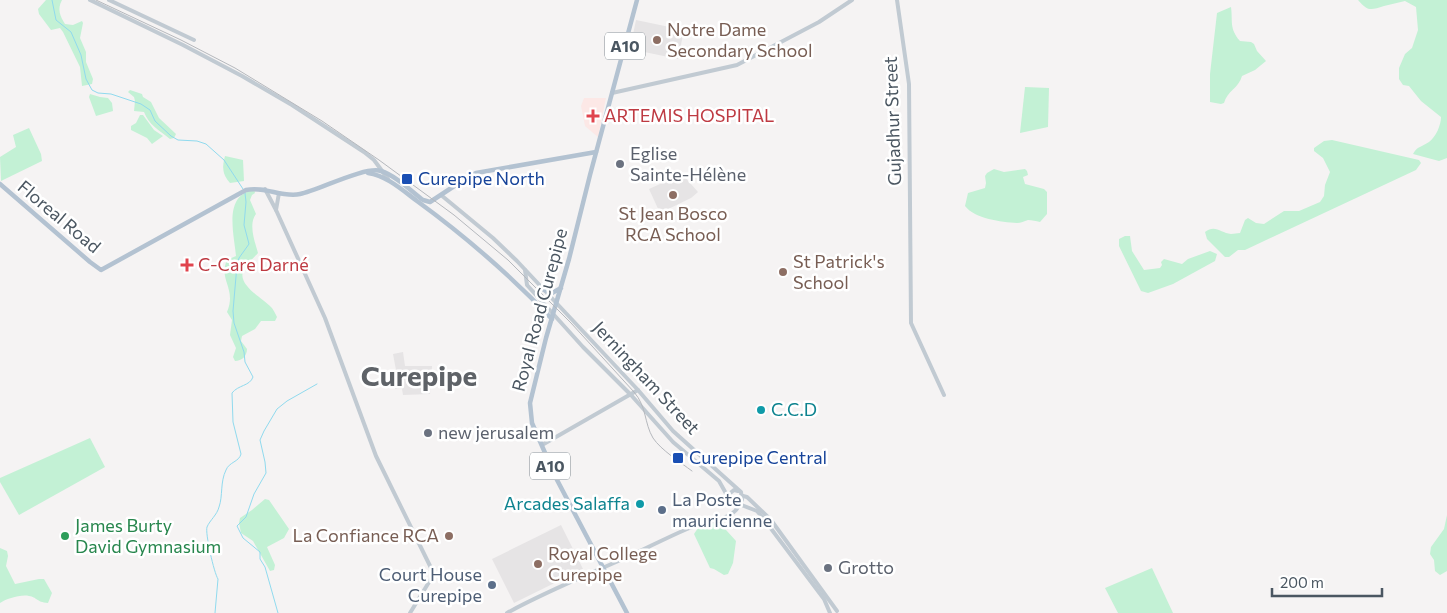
<svg xmlns="http://www.w3.org/2000/svg" width="1447" height="613" font-family="Commissioner,sans-serif">
	<rect width="100%" height="100%" fill="#f5f3f3"/>
	<g fill="#e6e4e5">
		<path d="M636,20L684,30L678,59L630,49Z"/>
		<path d="M682,174L698,192L691,198L660,213L649,189Z"/>
		<path d="M403,352L405,366H432L430,394L403,395L402,389H395L396,370L393,354Z"/>
		<path d="M561,525L583,569L514,603L492,559Z"/>
	</g>
	<path fill="#fce8e6" d="M584,98H606L598,137L585,126L581,106Z"/>
	<g fill="#c3f1d5">
		<path d="M46,0H62C57,9 60,16 65,24L73,25L82,21L83,23L80,38L86,52V62L93,79L92,84L82,86L80,67L63,32L60,28L51,30L39,14L38,9Z"/>
		<path d="M1358,0H1447V158L1439,161L1413,154C1417,146 1422,147 1429,142C1436,137 1441,125 1441,117L1421,101L1409,86L1403,85L1399,79V68L1405,54L1412,48L1418,30L1416,7L1405,1C1398,3 1391,4 1384,6C1371,10 1368,12 1358,0Z"/>
		<path d="M1231,7C1233,22 1229,28 1240,41L1251,42L1254,44L1257,51L1266,61L1255,70L1242,76C1239,88 1227,91 1224,103L1221,104L1210,102V74L1217,13Z"/>
		<path d="M1025,87L1049,88L1048,127L1020,133Z"/>
		<path d="M130,90L142,94L143,97L151,102L159,118L176,134L174,138L170,139C159,130 149,125 144,112L134,111L135,101L134,97L128,92Z"/>
		<path d="M90,94L100,97L108,98L112,103L113,111L96,116L89,97Z"/>
		<path d="M140,115H143L154,130L163,136L152,144L147,138L131,130V126L136,123Z"/>
		<path d="M29,128L41,154L42,161L1,181L0,157L16,147L13,135Z"/>
		<path d="M1332,140L1419,160L1421,163L1416,170L1245,250H1238L1229,257H1225L1207,239L1205,232C1215,224 1221,233 1231,234C1234,234 1237,233 1240,233L1245,220L1248,218L1256,223L1264,224L1284,211H1299L1320,202L1324,196L1325,185L1330,172L1323,158L1314,151V148L1324,141Z"/>
		<path d="M225,156L243,160L244,181L230,183C222,174 222,167 225,156Z"/>
		<path d="M994,169L1004,172L1025,169L1027,171L1028,175L1023,177L1025,184L1044,189L1047,192V214L1040,222C1036,221 1032,220 1028,220C1024,221 1021,223 1017,223C1001,222 975,219 965,206L968,193L985,188L986,183L985,176L987,173Z"/>
		<path d="M254,190L255,193L252,195L250,200L256,214C248,224 255,242 258,253C254,258 245,265 243,271C238,286 263,298 271,307C273,309 275,313 277,317L275,321H261L255,329L242,336L241,341L247,349C247,356 242,361 235,361L233,357L236,348L230,335L232,320L227,312C237,288 218,280 227,260L236,256C234,233 223,195 254,190Z"/>
		<path d="M1125,236H1130L1132,251L1144,270L1160,268L1162,265L1161,262L1164,259L1182,264L1188,259L1210,251L1217,254L1215,261L1173,284L1148,293L1141,291L1119,246V239Z"/>
		<path d="M90,438L105,467L19,515L0,482V478Z"/>
		<path d="M265,499L269,500L289,529L284,538L267,547L275,565L274,570L270,571L253,541L241,533L239,523L240,518L252,510Z"/>
		<path d="M1447,515V571L1440,575L1435,571L1434,560L1430,554L1431,547L1444,529Z"/>
		<path d="M717,520L736,541L733,563L728,574L724,575L714,569L710,568L694,534L698,528Z"/>
		<path d="M0,548L7,551L8,556L6,566L15,584L39,579H44L52,593L48,603C36,602 37,597 29,596C21,594 6,599 0,603Z"/>
		<path d="M1152,568L1173,613H1118L1105,588Z"/>
	</g>
	<g fill="none" stroke-linecap="round" stroke-linejoin="round">
		<g stroke="#90daee" stroke-width="1">
			<path d="M52,0L56,20L71,32L81,55L86,79L92,90L98,93L111,94L141,104L150,110L155,121L171,136L178,140L197,141L206,144L224,160L243,189"/>
			<path d="M215,613L218,579C214,573 205,533 207,527C210,520 217,515 219,507C223,496 220,482 226,470C229,462 239,462 241,454L233,422L232,393C238,385 250,386 253,377L245,362L244,352L234,323L233,311L237,265L239,258L249,244L244,225L246,202L245,193"/>
			<path d="M278,613L265,567L260,559V552L243,538L237,526L246,517L254,494L266,473L265,462L260,440L264,431L277,409L287,401L317,384"/>
		</g>
		<g stroke="#c1cad2" stroke-width="4">
			<path d="M90,0L183,45L242,76L292,105L364,152L374,160L388,179"/>
			<path d="M109,0L194,40"/>
			<path d="M897,0L909,84L911,323L944,395"/>
			<path d="M612,93L737,65L819,22L852,0"/>
			<path d="M265,189L276,210L325,318L376,456L434,574L410,613"/>
			<path d="M441,195L493,238L517,261L638,390L673,431L741,492L742,500L739,504L734,505L729,501V494L734,490L738,491"/>
			<path d="M276,210L279,193"/>
			<path d="M525,270L527,285L583,347L631,395L673,442L719,481L728,497"/>
			<path d="M542,445L638,390"/>
			<path d="M743,496L747,497L771,520L837,611"/>
			<path d="M507,613C545,592 585,576 625,558C645,549 666,538 687,529C700,524 737,519 739,504L757,511L763,518L824,599L830,613"/>
		</g>
		<g stroke="#b3c2d1" stroke-width="4.5">
			<path d="M368,173C387,176 401,189 417,201C465,236 511,276 552,319"/>
			<path d="M0,184L90,262L101,270L246,190C265,186 282,198 300,194C319,190 365,166 381,171C396,176 410,190 423,200L430,202L465,179L476,173L596,152"/>
			<path d="M544,290L552,293L561,288"/>
			<path d="M627,613L556,478L532,423L530,403L546,338L569,259L590,175L637,0"/>
		</g>
		<path stroke="#b5b8bd" stroke-width="1" d="M96,0L181,40L235,68L322,121L379,160L454,215L508,260L571,323L634,392C647,407 644,423 653,438C661,450 680,462 692,471"/>
	</g>
	<g fill="#8d6e63" stroke="#fff" stroke-width="2">
		<circle cx="657" cy="40" r="5"/>
		<circle cx="673" cy="195" r="5"/>
		<circle cx="783" cy="272" r="5"/>
		<circle cx="449" cy="536" r="5"/>
		<circle cx="538" cy="564" r="5"/>
	</g>
	<g fill="#e0444e" stroke="#fff" stroke-width="2">
		<path d="M590.5 108.5h5v5h5v5h-5v5h-5v-5h-5v-5h5z"/>
		<path d="M184.5 257.5h5v5h5v5h-5v5h-5v-5h-5v-5h5z"/>
	</g>
	<g fill="#6b7280" stroke="#fff" stroke-width="2">
		<circle cx="620" cy="164" r="5"/>
		<circle cx="428" cy="433" r="5"/>
		<circle cx="828" cy="568" r="5"/>
	</g>
	<g fill="#1a4fb4" stroke="#fff" stroke-width="2">
		<rect x="401" y="173" width="12" height="12" rx="2.5"/>
		<rect x="672" y="452" width="12" height="12" rx="2.5"/>
	</g>
	<g fill="#0f9aa8" stroke="#fff" stroke-width="2">
		<circle cx="761" cy="410" r="5"/>
		<circle cx="640" cy="504" r="5"/>
	</g>
	<g fill="#5c6f8a" stroke="#fff" stroke-width="2">
		<circle cx="662" cy="510" r="5"/>
		<circle cx="492" cy="585" r="5"/>
	</g>
	<circle fill="#2e9e5b" stroke="#fff" stroke-width="2" cx="65" cy="536" r="5"/>
	<g text-anchor="middle" stroke-width="5" stroke-linejoin="round" paint-order="stroke">
		<g fill="#fff" stroke="#808990" stroke-width="1">
			<rect x="605" y="32.5" width="40" height="27" rx="4"/>
			<rect x="530" y="452.5" width="40" height="27" rx="4"/>
		</g>
		<g font-size="16" font-weight="bold" fill="#4a5661">
			<text x="625" y="52">A10</text>
			<text x="550" y="472">A10</text>
		</g>
		<g font-size="18" fill="#785e54" stroke="#fff" text-anchor="start">
			<text x="667" y="36">Notre Dame<tspan x="667" dy="21">Secondary School</tspan></text>
			<text x="673" y="220" text-anchor="middle">St Jean Bosco<tspan x="673" dy="21">RCA School</tspan></text>
			<text x="793" y="268">St Patrick's<tspan x="793" dy="21">School</tspan></text>
			<text x="439" y="542" text-anchor="end">La Confiance RCA</text>
			<text x="548" y="560">Royal College<tspan x="548" dy="21">Curepipe</tspan></text>
		</g>
		<g font-size="18" fill="#be3a42" stroke="#fff" text-anchor="start">
			<text x="604" y="122">ARTEMIS HOSPITAL</text>
			<text x="198" y="271">C-Care Darné</text>
		</g>
		<g font-size="18" fill="#4a5661" stroke="#fff">
			<text transform="translate(893 121) rotate(-92)" y="6">Gujadhur Street</text>
			<text transform="translate(59 217) rotate(40)" y="6">Floreal Road</text>
			<text transform="translate(540 310) rotate(-75)" y="6">Royal Road Curepipe</text>
			<text transform="translate(646 378) rotate(47)" y="6">Jerningham Street</text>
		</g>
		<g font-size="18" fill="#5b616d" stroke="#fff" text-anchor="start">
			<text x="630" y="160">Eglise<tspan x="630" dy="21">Sainte-Hélène</tspan></text>
			<text x="438" y="439">new jerusalem</text>
			<text x="838" y="574">Grotto</text>
		</g>
		<g font-size="18" fill="#164399" stroke="#fff" text-anchor="start">
			<text x="418" y="185">Curepipe North</text>
			<text x="689" y="464">Curepipe Central</text>
		</g>
		<g font-size="18" fill="#0d838f" stroke="#fff" text-anchor="start">
			<text x="771" y="416">C.C.D</text>
			<text x="630" y="510" text-anchor="end">Arcades Salaffa</text>
		</g>
		<g font-size="18" fill="#4e5e75" stroke="#fff" text-anchor="start">
			<text x="672" y="506">La Poste<tspan x="672" dy="21">mauricienne</tspan></text>
			<text x="482" y="581" text-anchor="end">Court House<tspan x="482" dy="21">Curepipe</tspan></text>
		</g>
		<g font-size="18" fill="#27864d" stroke="#fff" text-anchor="start">
			<text x="75" y="532">James Burty<tspan x="75" dy="21">David Gymnasium</tspan></text>
		</g>
		<g font-size="28" font-weight="bold" fill="#5f6368" stroke="#fff">
			<text x="419" y="386">Curepipe</text>
		</g>
	</g>
	<path d="M1272 588v8h110v-8" fill="none" stroke="#4a5661" stroke-width="2.5"/>
	<text x="1280" y="588" font-size="15" fill="#4a5661" stroke="#ffffff" stroke-width="4" paint-order="stroke">200 m</text>
</svg>
